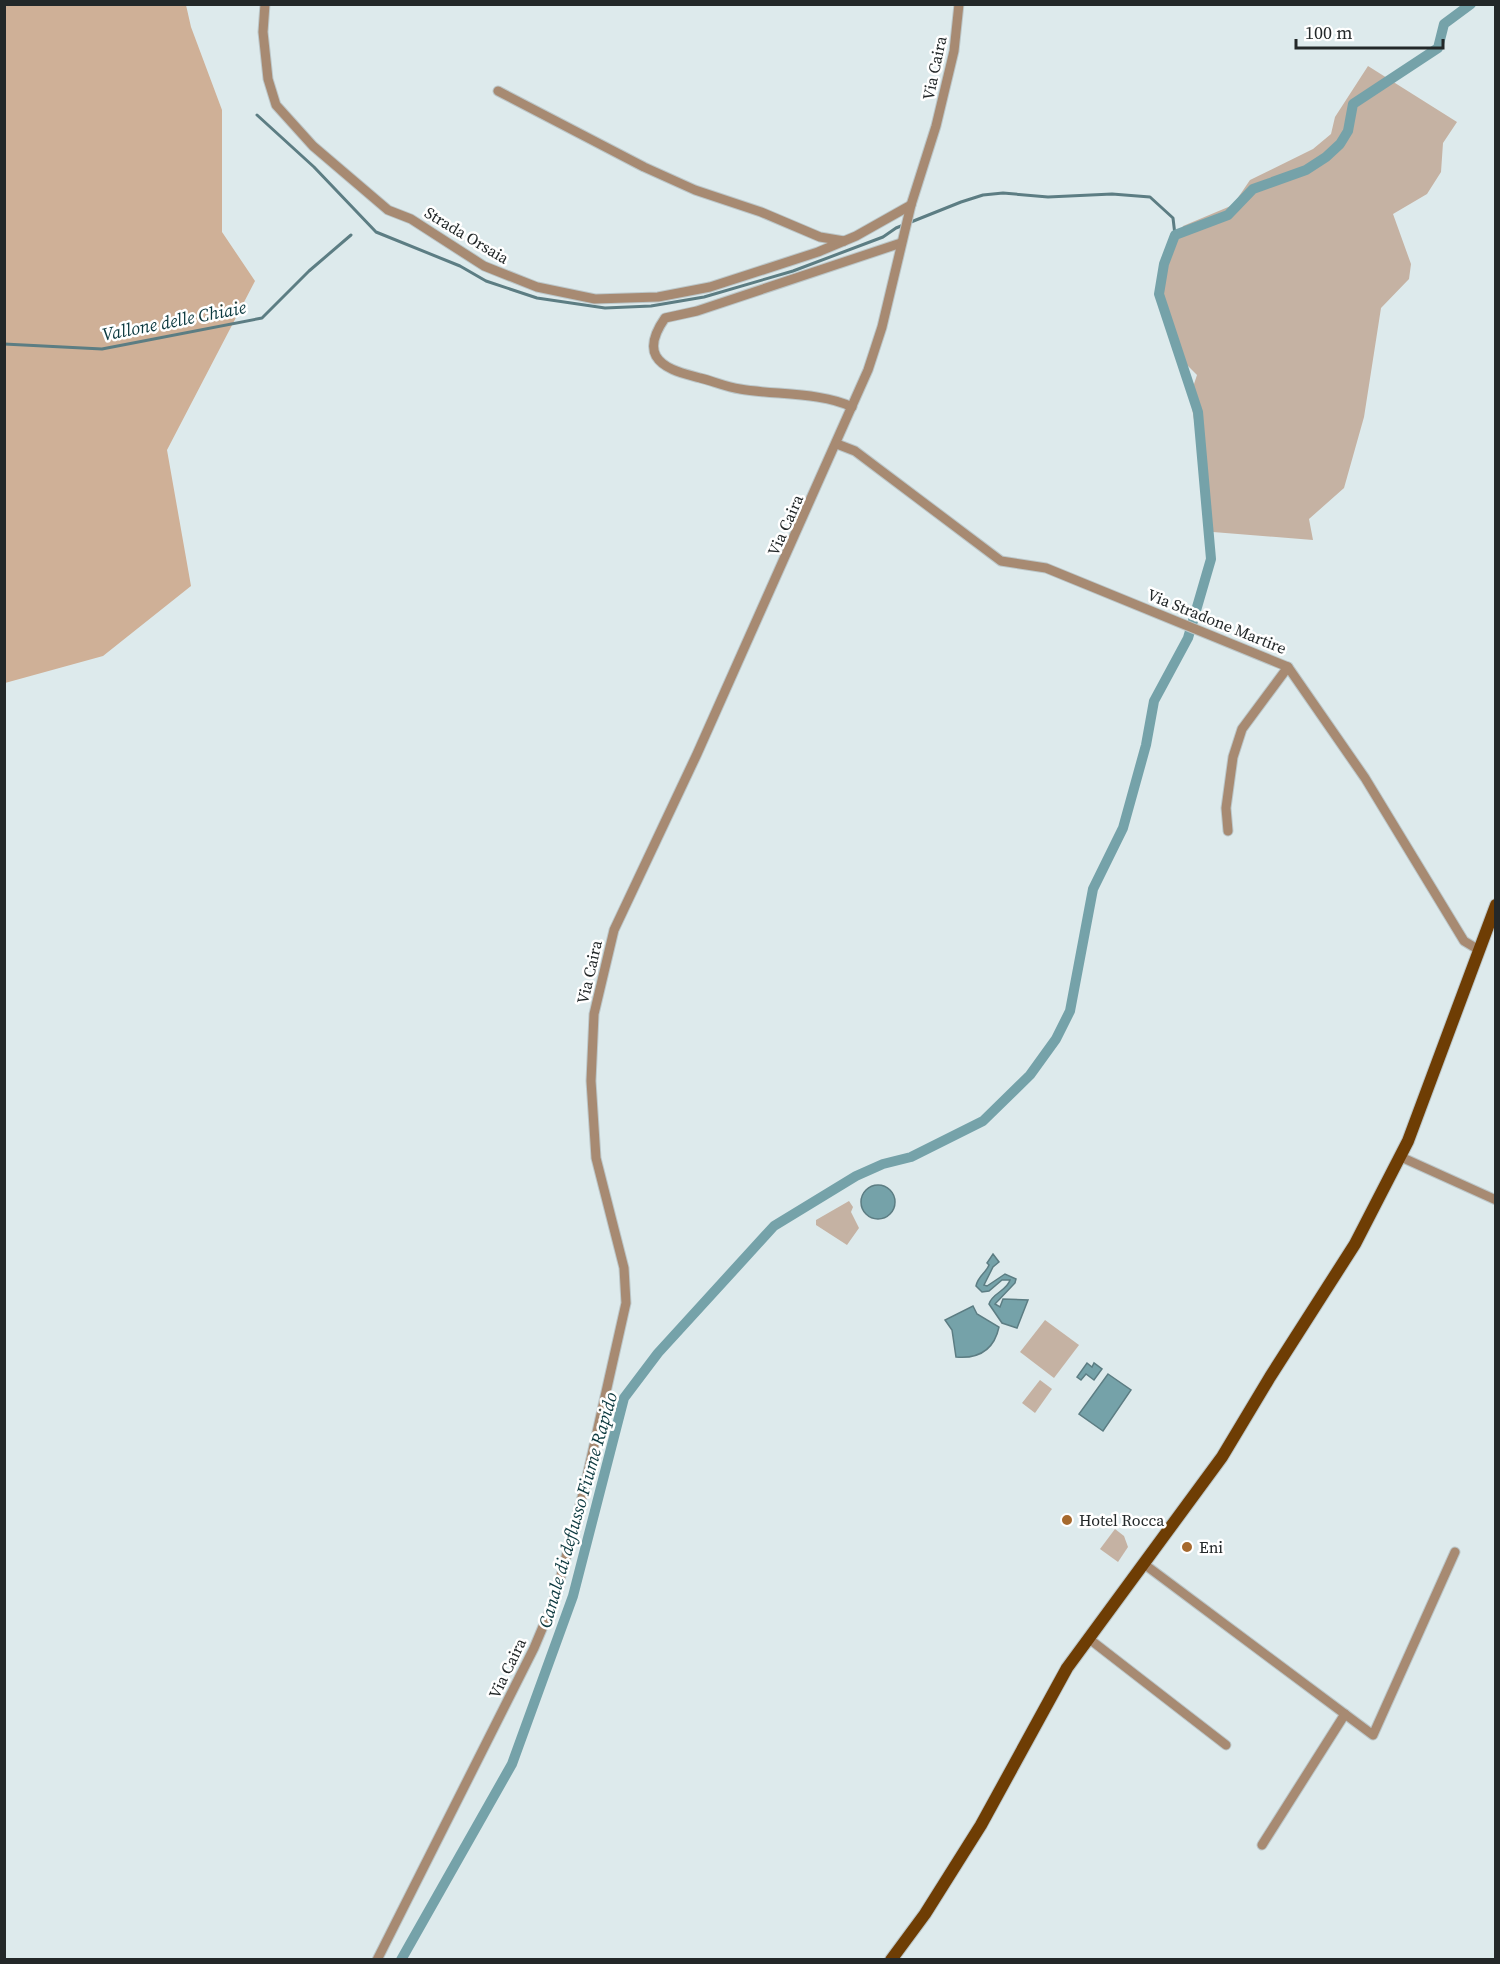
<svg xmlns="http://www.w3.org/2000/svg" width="1500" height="1964" font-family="'Source Serif 4',serif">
	<rect width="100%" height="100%" fill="#ddeaec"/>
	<g fill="#c5b2a3">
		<path d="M1368,66L1457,122L1443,143L1441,172L1427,194L1393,214L1411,264L1409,279L1381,308L1364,417L1344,488L1309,519L1313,540L1213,532L1190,396L1197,375L1173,351L1161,282L1183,226L1233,205L1250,180L1313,149L1331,134L1335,117Z"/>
		<path d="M849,1201L853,1207L851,1212L859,1228L847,1245L816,1225V1220Z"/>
		<path d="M1045,1320L1079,1345L1054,1378L1020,1352Z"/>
		<path d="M1040,1380L1052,1389L1035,1413L1022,1403Z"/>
		<path d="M1115,1529L1124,1536L1128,1547L1118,1562L1100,1549Z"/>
	</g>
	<path fill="#cfb097" d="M5,4L186,5L191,27L222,110V232L255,281L167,450L191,586L103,656L5,683Z"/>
	<g fill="#75a2a9" stroke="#5c7d83" stroke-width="1.5">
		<circle cx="878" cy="1202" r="17"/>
		<path d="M993,1254L999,1262L993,1267L984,1285L987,1286L1005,1274L1016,1279L1015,1283L995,1304L1000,1307L1003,1299L1028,1300L1017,1328L1002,1323L989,1304C992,1293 1007,1291 1010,1280H1002L989,1291L982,1292L976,1286C978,1276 986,1273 989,1265L987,1263Z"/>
		<path d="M973,1306L977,1314L999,1327C994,1350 979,1359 956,1357L952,1330L945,1320Z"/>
		<path d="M1087,1363L1092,1367L1094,1363L1102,1369L1094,1380L1086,1374L1081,1380L1077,1377Z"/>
		<path d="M1108,1374L1131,1390L1103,1431L1079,1414Z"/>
	</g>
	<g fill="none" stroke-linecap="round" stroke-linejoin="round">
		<g stroke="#5c7d83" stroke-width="3">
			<path d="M257,115L314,167L376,232L460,266L486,281L537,298L605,308L651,306L704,297L793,271L883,237L896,228L961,202L983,195L1003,193L1048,197L1112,194L1150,197L1173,218L1175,235"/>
			<path d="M4,344L102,349L262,318L309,271L351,235"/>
		</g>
		<path stroke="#75a2a9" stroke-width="10" d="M401,1960L512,1764L573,1596L624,1398L658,1353L774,1226L856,1176L883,1164L911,1157L983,1121L1030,1075L1056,1039L1070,1011L1093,889L1123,828L1146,745L1154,701L1188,638L1211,559L1198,412L1159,294L1164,264L1175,235L1228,215L1253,189L1306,170L1326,157L1340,144L1348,131L1353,104L1438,48L1444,24L1471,4"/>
		<defs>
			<g id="minor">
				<path d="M265,4L263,32L268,79L276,105L313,146L388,210L411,219L484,266L537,287L595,299L658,297L710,287L818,252L856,236L911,205"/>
				<path d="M498,91L644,167L695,190L761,212L820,237L844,241"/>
				<path d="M852,407C822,392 773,395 740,389C726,387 713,381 700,378C686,374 664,370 656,356C649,343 658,328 665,318L697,311L901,243"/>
				<path d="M837,444L855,451L1001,561L1046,568L1288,667L1365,778L1464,941L1479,950"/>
				<path d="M1228,831L1226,808L1233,757L1242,729L1288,667"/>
				<path d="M1401,1157L1496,1200"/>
				<path d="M1144,1564L1373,1735L1455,1552"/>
				<path d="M1088,1638L1226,1745"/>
				<path d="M1262,1845L1345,1714"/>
				<path d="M377,1960L534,1648L555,1598L584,1490L626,1303L624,1268L596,1158L591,1081L594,1014L614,930L697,754L868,370L882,327L911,205L936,126L954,51L959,4"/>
			</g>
			<path id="major" d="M891,1960L925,1914L981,1825L1067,1668L1222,1457L1270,1377L1355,1244L1408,1141L1496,905"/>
		</defs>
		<use href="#minor" stroke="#bcc7c9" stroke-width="11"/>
		<use href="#major" stroke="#bcc7c9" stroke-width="14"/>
		<use href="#minor" stroke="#a78a72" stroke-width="9"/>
		<use href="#major" stroke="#6e3d04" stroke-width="12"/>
	</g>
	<g fill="#a6692d" stroke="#fff" stroke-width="2">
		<circle cx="1067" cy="1520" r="6"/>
		<circle cx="1187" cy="1547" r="6"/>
	</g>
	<g text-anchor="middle" stroke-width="5" stroke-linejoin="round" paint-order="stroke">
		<g font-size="16" fill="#232829" stroke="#fff">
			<text transform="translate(934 68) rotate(-78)" y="6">Via Caira</text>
			<text transform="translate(467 235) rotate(31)" y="6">Strada Orsaia</text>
			<text transform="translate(785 525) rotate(-66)" y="6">Via Caira</text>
			<text transform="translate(1217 621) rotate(22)" y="6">Via Stradone Martire</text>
			<text transform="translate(589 972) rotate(-77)" y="6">Via Caira</text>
			<text transform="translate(507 1668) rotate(-64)" y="6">Via Caira</text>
		</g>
		<g font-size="16" fill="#232829" stroke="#fff" text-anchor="start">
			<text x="1079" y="1526">Hotel Rocca</text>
			<text x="1199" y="1553">Eni</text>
		</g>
		<g font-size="18" font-style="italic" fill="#0c393f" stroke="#fff">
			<text transform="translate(174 321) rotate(-11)" y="6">Vallone delle Chiaie</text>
			<text transform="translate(578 1510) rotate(-74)" y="6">Canale di deflusso Fiume Rapido</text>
		</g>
	</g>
	<rect width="1500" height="1964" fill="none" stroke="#232829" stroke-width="12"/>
	<path d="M1296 39v9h147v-9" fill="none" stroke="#232829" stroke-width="3"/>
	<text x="1305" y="39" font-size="18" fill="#232829" stroke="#ffffff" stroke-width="4.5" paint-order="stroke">100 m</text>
</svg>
